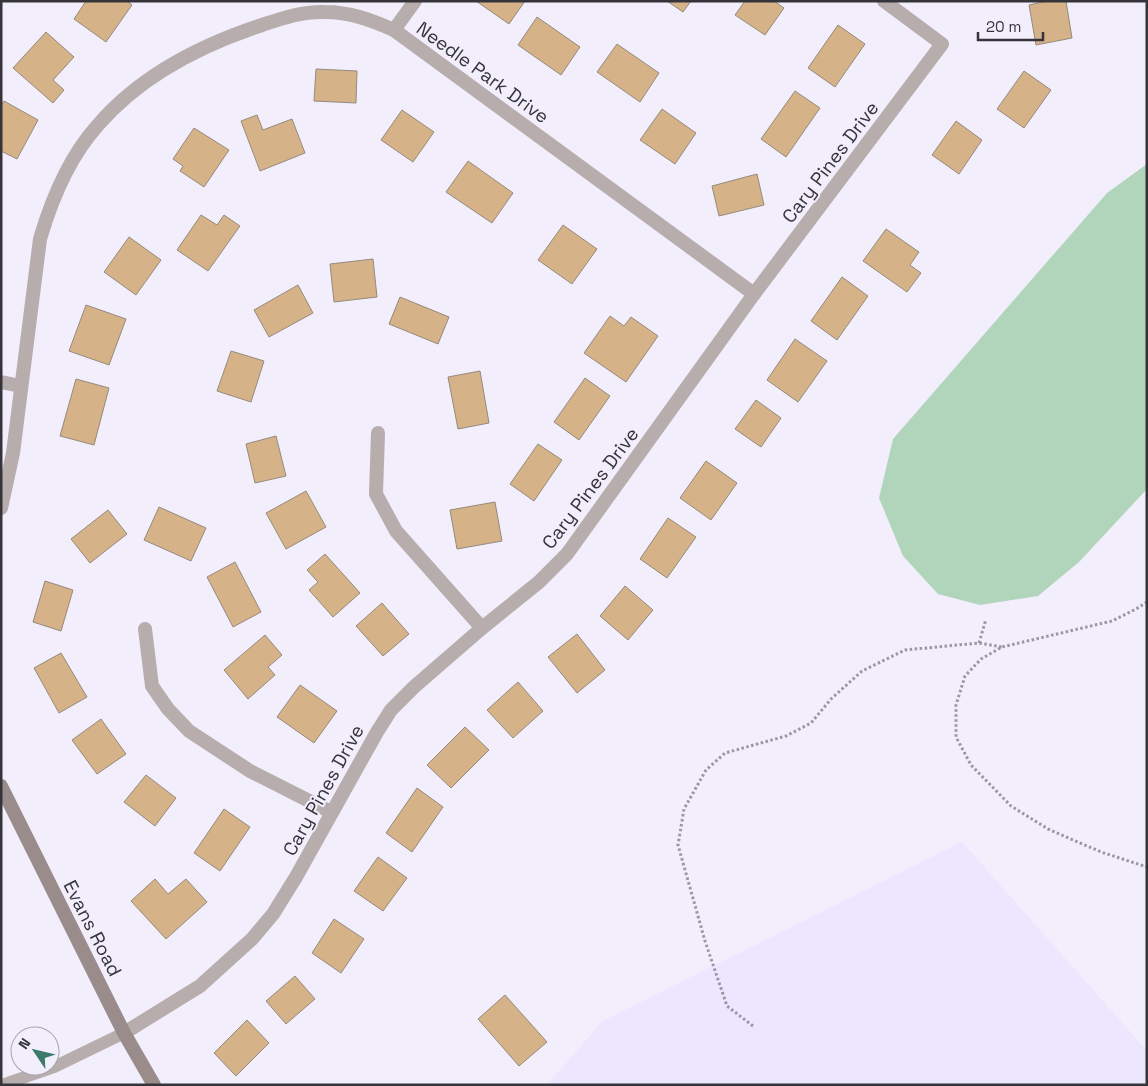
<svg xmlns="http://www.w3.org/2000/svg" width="1148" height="1086" font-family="'Space Grotesk',sans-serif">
	<rect width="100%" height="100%" fill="#f2eefc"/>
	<path fill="#ece6fe" d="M962,842L1147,1051V1085H547L603,1021Z"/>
	<path fill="#b1d5bb" d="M1147,164V489L1079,562L1038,596L980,605L938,594L903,556L879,498L893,439L1107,193Z"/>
	<g fill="#d5b288" stroke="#958a7d">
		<path d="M86,1H127L132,5L106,42L74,19Z"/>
		<path d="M476,1H525L509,24Z"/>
		<path d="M667,1H691L683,12Z"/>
		<path d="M745,1H774L784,8L765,35L735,15Z"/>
		<path d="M1047,1H1066L1072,38L1036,45L1029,5Z"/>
		<path d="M537,17L580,47L561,75L518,45Z"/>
		<path d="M838,25L865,44L835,87L808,68Z"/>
		<path d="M46,32L74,57L53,80L64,90L53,103L13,68Z"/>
		<path d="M617,44L659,73L640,102L597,72Z"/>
		<path d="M316,69L357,71L356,103L314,101Z"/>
		<path d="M1024,71L1051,90L1024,128L997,109Z"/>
		<path d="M795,91L820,108L786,157L761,139Z"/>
		<path d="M4,101L38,120L17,159L1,151V106Z"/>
		<path d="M662,109L696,133L675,164L640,140Z"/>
		<path d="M402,110L434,132L413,162L381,140Z"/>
		<path d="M257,115L263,130L292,119L305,153L260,171L241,121Z"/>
		<path d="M956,121L982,140L959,174L932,155Z"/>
		<path d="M194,128L229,150L204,187L180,171L183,166L173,159Z"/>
		<path d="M468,161L513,193L492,223L446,192Z"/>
		<path d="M757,174L764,205L719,216L712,186Z"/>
		<path d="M201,215L217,225L224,215L240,226L208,271L177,250Z"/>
		<path d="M563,225L597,249L572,284L538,260Z"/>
		<path d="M886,229L919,252L910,265L921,273L907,292L863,261Z"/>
		<path d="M129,237L161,260L136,295L104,272Z"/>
		<path d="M373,259L377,297L334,302L330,264Z"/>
		<path d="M842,277L868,296L837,340L811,321Z"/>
		<path d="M298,285L313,313L269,337L254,310Z"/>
		<path d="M400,297L449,317L438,344L389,324Z"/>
		<path d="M86,305L126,319L109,365L69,351Z"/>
		<path d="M610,316L624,326L631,317L658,336L626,382L584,353Z"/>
		<path d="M795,339L827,361L798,402L767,380Z"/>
		<path d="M231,351L264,361L251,402L217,391Z"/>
		<path d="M480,371L489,423L458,429L448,377Z"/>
		<path d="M585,378L610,396L579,440L554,422Z"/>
		<path d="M76,379L109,388L94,445L60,436Z"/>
		<path d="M756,400L781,418L761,447L735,429Z"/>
		<path d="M276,436L286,476L255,483L246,444Z"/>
		<path d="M538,444L562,460L534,501L510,484Z"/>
		<path d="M706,461L737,483L711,520L680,498Z"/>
		<path d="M306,491L326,527L286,549L266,513Z"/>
		<path d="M495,502L502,541L457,549L450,510Z"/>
		<path d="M159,507L206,528L191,561L144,540Z"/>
		<path d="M108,510L127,534L90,563L71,539Z"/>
		<path d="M668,518L696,537L667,578L640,559Z"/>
		<path d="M325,554L360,593L333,617L309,590L318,582L307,570Z"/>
		<path d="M235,562L261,612L233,627L207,577Z"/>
		<path d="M45,581L73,590L61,631L33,622Z"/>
		<path d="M625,586L653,610L628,640L600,616Z"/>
		<path d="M382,603L409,634L383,656L356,626Z"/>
		<path d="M577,634L605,670L577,693L548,657Z"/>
		<path d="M265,635L282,655L268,667L275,675L248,699L224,670Z"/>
		<path d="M61,653L87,697L59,713L34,668Z"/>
		<path d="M518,682L543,711L513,738L487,710Z"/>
		<path d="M300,685L337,711L314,743L277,717Z"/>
		<path d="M101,719L126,754L97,774L72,740Z"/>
		<path d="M465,727L489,750L451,788L427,765Z"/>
		<path d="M146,775L176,798L155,826L124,802Z"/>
		<path d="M417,788L443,807L412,852L386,833Z"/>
		<path d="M224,809L250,827L220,871L194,853Z"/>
		<path d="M378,857L407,878L383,911L354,891Z"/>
		<path d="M155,879L168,894L186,879L207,902L166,939L131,901Z"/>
		<path d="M334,919L364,939L341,973L312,953Z"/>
		<path d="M295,976L315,999L286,1024L266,1001Z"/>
		<path d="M505,995L547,1042L519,1066L478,1019Z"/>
		<path d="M247,1020L269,1043L236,1076L214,1053Z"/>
	</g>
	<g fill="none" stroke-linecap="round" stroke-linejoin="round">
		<g stroke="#9a97a1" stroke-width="3" stroke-dasharray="2.5 2.5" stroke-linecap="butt">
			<path d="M1147,602L1136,609L1112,621L1002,647L981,659L965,676L956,705V737L971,765L1011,806L1048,829L1101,852L1147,867"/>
			<path d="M979,643L986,619"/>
			<path d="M753,1026L727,1006L705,941L678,845L684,809L706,770L725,753L786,736L811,723L831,699L862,671L905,650L979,643L1002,647"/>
		</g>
		<path stroke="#b6adac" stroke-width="12" d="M2,1085L54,1067L124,1033"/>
		<g stroke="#b6adac" stroke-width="14">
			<path d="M394,30L415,1"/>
			<path d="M1,382L21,386"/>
			<path d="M378,433L376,494L396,531L482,628"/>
			<path d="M1,508L13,453L40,239C52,198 69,157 98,125C141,75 201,45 262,25C283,18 303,11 325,12C350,12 371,20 394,30L754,294"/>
			<path d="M145,629L152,686L168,709L189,731L250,771L331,812"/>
			<path d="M124,1033L200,986L252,939L273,914L296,877L377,732L391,710L414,687L482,628L539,582L567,554L754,294L942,44L884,1"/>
		</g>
		<path stroke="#998c8b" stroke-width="14" d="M1,786L124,1033L154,1085"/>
	</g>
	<g text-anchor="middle" stroke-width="4" stroke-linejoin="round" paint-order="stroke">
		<g font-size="19" fill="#36343b" stroke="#f2eefc">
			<text transform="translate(483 72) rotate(36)" y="7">Needle Park Drive</text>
			<text transform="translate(830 162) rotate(-53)" y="7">Cary Pines Drive</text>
			<text transform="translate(590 488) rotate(-53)" y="7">Cary Pines Drive</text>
			<text transform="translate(323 790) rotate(-61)" y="7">Cary Pines Drive</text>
			<text transform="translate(93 928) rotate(63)" y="7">Evans Road</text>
		</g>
	</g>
	<rect width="1148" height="1086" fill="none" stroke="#36343b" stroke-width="5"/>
	<g transform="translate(35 1051) rotate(305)"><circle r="24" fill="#f2eefc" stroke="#a7a4af"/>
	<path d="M0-4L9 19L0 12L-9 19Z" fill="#3c7b69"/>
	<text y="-8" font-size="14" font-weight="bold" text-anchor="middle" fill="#36343b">N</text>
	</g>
	<path d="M978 32v8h65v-8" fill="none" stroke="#36343b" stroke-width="2.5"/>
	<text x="986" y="32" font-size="15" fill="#36343b" stroke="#f2eefc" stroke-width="4" paint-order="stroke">20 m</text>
</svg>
